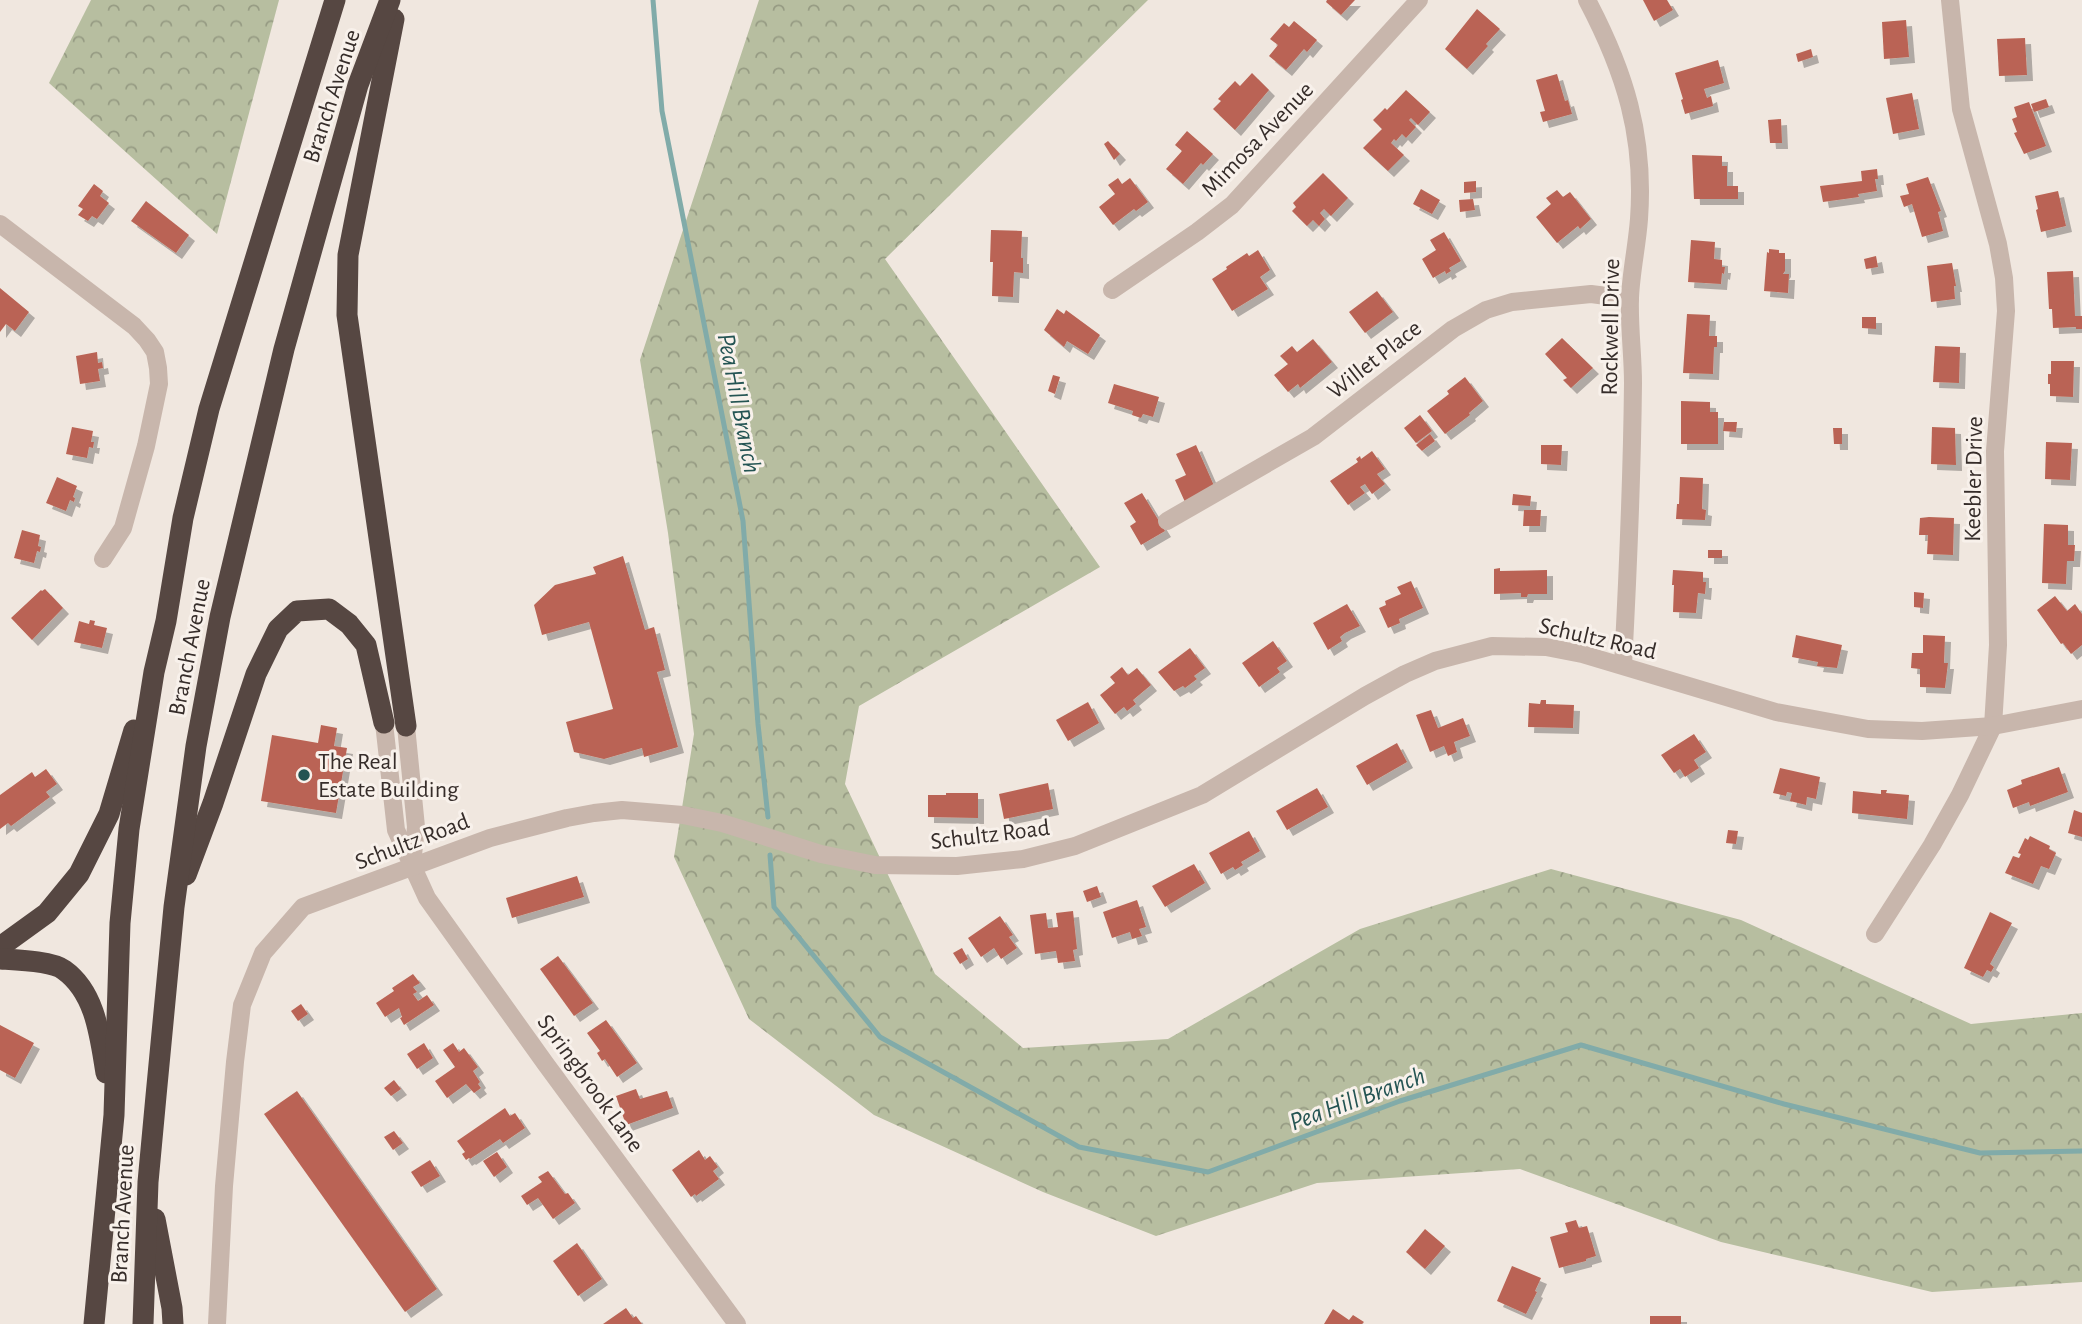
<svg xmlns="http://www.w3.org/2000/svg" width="2082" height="1324" font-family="'Alegreya Sans',sans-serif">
	<defs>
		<pattern id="forest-crowns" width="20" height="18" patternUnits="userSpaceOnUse" patternTransform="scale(1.75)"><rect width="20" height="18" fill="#b7bea0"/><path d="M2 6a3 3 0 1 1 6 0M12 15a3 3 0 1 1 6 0" fill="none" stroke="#969b83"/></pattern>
		<filter id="shadow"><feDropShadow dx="6" dy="6" stdDeviation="0" flood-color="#0004"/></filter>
	</defs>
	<rect width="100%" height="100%" fill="#f0e7df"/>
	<g fill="url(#forest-crowns)">
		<path d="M91,0H279L217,234L49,83Z"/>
		<path d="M759,0H1148L885,259L1100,567L859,706L845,784L935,974L1023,1048L1168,1039L1360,929L1551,869L1741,920L1971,1024L2082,1013V1282L1932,1292L1721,1242L1520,1169L1317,1183L1156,1236L1043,1192L874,1115L749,1019L674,857L694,734L668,533L640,360Z"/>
	</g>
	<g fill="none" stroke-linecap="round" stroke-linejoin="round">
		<g stroke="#81aba9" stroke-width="5">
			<path d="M653,0L662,111L743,521L758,724L768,817"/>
			<path d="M770,855L774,907L880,1037L1079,1147L1208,1172L1400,1101L1581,1045L1784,1104L1980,1153L2082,1151"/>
		</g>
	</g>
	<g fill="#ba6454" filter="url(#shadow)">
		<path d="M1327,0H1355L1341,15L1326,2Z"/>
		<path d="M1643,0H1667L1673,10L1654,21Z"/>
		<path d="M1477,9L1500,29L1486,44L1488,46L1467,69L1445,49Z"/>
		<path d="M1906,20L1909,57L1884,59L1882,22Z"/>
		<path d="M1294,21L1317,40L1307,52L1304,49L1286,70L1269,56L1278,45L1270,39L1284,23L1289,27Z"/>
		<path d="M2025,38L2027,75L1999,76L1997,39Z"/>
		<path d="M1811,49L1813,57L1798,62L1796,54Z"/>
		<path d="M1718,60L1724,83L1704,89L1707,98L1711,96L1713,106L1685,114L1681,100L1683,99L1675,73Z"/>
		<path d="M1252,73L1269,90L1235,130L1213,109L1221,101L1218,99L1235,81L1240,86Z"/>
		<path d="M1557,74L1565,101L1568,100L1572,114L1543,122L1540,112L1545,111L1536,80Z"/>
		<path d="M1406,90L1430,112L1418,125L1411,118L1409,120L1416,127L1406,138L1402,134L1396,141L1394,139L1391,143L1404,155L1388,171L1363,148L1382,129L1373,120L1385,108L1387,110Z"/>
		<path d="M1912,93L1919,129L1893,134L1886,98Z"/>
		<path d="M2046,99L2049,107L2034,112L2031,104Z"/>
		<path d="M2029,102L2046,146L2024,154L2014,133L2017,132L2012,119L2017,117L2014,107Z"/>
		<path d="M1781,119L1782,143H1770L1768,120Z"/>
		<path d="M1187,131L1213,154L1203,165L1201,163L1183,184L1166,169L1182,151L1175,145Z"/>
		<path d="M1108,141L1120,154L1114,160L1104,144Z"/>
		<path d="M1692,155L1722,156V166H1727V186H1738V199H1694Z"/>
		<path d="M1877,169L1878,179H1875L1877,191L1858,194L1859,197L1823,202L1820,186L1862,181L1861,171Z"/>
		<path d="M1323,173L1348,198L1331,216L1324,209L1320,213L1325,219L1319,226L1313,220L1307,226L1292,211L1296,207L1293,203Z"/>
		<path d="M1928,177L1941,211L1938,212L1943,231L1922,237L1912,204L1904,207L1900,196L1909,194L1906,184Z"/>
		<path d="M1118,178L1122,184L1130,178L1148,202L1136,211L1134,209L1113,225L1099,207L1115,194L1108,185Z"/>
		<path d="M1476,181V192L1464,193V182Z"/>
		<path d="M94,184L103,191L100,196L109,203L97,219L92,216L88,221L78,215L83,209L78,206Z"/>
		<path d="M1421,189L1440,200L1432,214L1413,204Z"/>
		<path d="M1557,190L1563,197L1570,192L1591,219L1580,229L1578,226L1557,243L1536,217L1551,204L1546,198Z"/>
		<path d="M2058,191L2066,226L2041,232L2036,210L2038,209L2035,196Z"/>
		<path d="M1473,199L1475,210L1460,212L1459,200Z"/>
		<path d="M146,201L189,235L176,253L131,221Z"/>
		<path d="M991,230L1022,231L1021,258H1023V273L1014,272L1013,297L992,296L993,262H990Z"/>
		<path d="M1444,232L1461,261L1449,268L1451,271L1446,274L1445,271L1433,278L1422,259L1436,250L1430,240Z"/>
		<path d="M1691,240L1715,242L1714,259L1722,260V267H1725L1724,274L1722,273L1721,284L1688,282Z"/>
		<path d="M1769,249L1779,250V253H1785V271L1783,274H1789L1788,293L1764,291L1767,252L1769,253Z"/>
		<path d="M1258,250L1270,270L1260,277L1268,289L1232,311L1212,279L1227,269L1226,267L1247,253L1249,256Z"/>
		<path d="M1876,256L1878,267L1866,269L1864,259Z"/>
		<path d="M1952,263L1956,286H1954L1955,299L1931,302L1927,266Z"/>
		<path d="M2073,271L2075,316H2082V329H2076V327L2053,328L2052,309H2049L2047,272Z"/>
		<path d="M0,288L29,312L15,331L6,324L0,332Z"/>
		<path d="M1377,291L1393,312L1365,333L1349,312Z"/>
		<path d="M1057,309L1064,314L1066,310L1100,335L1088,354L1067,341L1064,347L1044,330Z"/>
		<path d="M1687,314L1710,315L1709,336H1717V347H1714L1713,374L1683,373Z"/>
		<path d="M1862,317H1876V329L1862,328Z"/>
		<path d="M1562,338L1593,368L1571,388L1563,380L1567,378L1545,354Z"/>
		<path d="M1313,339L1332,362L1300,388L1298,384L1288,392L1274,375L1288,364L1280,356L1292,346L1297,352Z"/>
		<path d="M1935,346L1960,347L1959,383L1933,382Z"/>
		<path d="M97,352L98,363L102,362L103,368L98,369L100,381L80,384L76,356Z"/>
		<path d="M2051,361H2074L2073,397L2050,396V384H2048V374H2051Z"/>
		<path d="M1053,375L1060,377L1055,394L1048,391Z"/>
		<path d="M1465,377L1483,401L1469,413L1470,415L1445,434L1427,411L1449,394L1447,391Z"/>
		<path d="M1114,384L1159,397L1153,417L1143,414L1141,418L1132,415L1133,411L1108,403Z"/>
		<path d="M1681,401L1710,402V412H1718V444H1681Z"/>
		<path d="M1420,415L1432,431L1416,443L1404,428Z"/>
		<path d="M1724,422H1737L1736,432L1723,431Z"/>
		<path d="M72,427L93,431L91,442H94L93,448L89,447L87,458L66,454Z"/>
		<path d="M1932,427L1955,428L1956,465L1931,464Z"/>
		<path d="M1833,428H1842V444H1834Z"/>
		<path d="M1430,434L1435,441L1422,451L1416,445Z"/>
		<path d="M2046,442L2072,443L2070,480L2045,479Z"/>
		<path d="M1196,445L1215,488L1185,502L1175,480L1186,475L1176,454Z"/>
		<path d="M1541,445H1562L1561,465L1541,464Z"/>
		<path d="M1372,451L1385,469L1377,474L1385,484L1372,494L1365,484L1360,487L1365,493L1348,505L1330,481L1358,462L1356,459L1360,456L1361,459Z"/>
		<path d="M57,477L77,486L73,497L75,498L74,502L70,500L66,511L46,503Z"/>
		<path d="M1680,477L1703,478L1702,509L1706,510L1705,520L1676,519L1677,504H1679Z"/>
		<path d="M1142,493L1165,531L1141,545L1130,526L1136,522L1124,503Z"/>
		<path d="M1513,494L1531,496L1530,506L1512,505Z"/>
		<path d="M1524,510H1541L1540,526H1523Z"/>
		<path d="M1929,517L1954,518L1953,555L1927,554L1928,535H1919L1920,518Z"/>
		<path d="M2044,524L2068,525V545H2075L2074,561H2067L2066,584L2042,583Z"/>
		<path d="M22,530L40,535L38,546L41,547L40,552L37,551L34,563L14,558Z"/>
		<rect x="1708" y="550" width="14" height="8"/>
		<path d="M623,556L645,630L654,627L665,670L657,672L678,747L644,757L642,748L604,759L574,752L566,722L613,709L589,622L542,635L534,605L555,585L596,574L593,567Z"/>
		<path d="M1500,568V571L1547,570V594H1528L1527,597H1521V593L1494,594V569Z"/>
		<path d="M1673,570L1703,572V582H1706L1705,594L1698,593L1696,613L1673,612L1674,585H1672Z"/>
		<path d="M1411,581L1423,608L1399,619L1400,623L1388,628L1379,608L1386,605L1385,601L1401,594L1397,587Z"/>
		<path d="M45,589L63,608L32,640L11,618L41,590L42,591Z"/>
		<path d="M1914,592L1924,593L1923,608L1914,607Z"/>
		<path d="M2055,596L2067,611L2075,604L2082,614V645L2071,654L2063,643L2061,644L2037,610Z"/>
		<path d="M1347,604L1360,626L1345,633L1340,637L1342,641L1328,650L1313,623Z"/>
		<path d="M90,620L95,621L94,625L107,628L102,648L74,642L79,621L89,624Z"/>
		<path d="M1796,635L1842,645L1837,668L1817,666L1818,662L1792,657Z"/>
		<path d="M1923,635L1945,636L1944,663H1948L1945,688L1920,687V669L1911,668L1912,653H1923Z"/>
		<path d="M1273,641L1287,661L1277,668L1280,672L1259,687L1242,663Z"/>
		<path d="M1190,648L1205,668L1194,676L1197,679L1185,688L1183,686L1174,691L1158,672Z"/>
		<path d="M1122,667L1128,675L1137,668L1151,685L1133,700L1136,704L1127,711L1124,707L1115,714L1100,695L1115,683L1110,677Z"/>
		<path d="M1541,700H1546V704L1574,705L1573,728L1528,727L1529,703L1540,704Z"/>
		<path d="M1088,702L1099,723L1068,741L1056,720Z"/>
		<path d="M1431,710L1438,728L1463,718L1470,736L1454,742L1457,752L1448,756L1444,746L1430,752L1416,715Z"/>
		<path d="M321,725L337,728L334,746L347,748L336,813L261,801L272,735L318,743Z"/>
		<path d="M1694,734L1706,752L1694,760L1699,768L1685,777L1680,769L1674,773L1661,755Z"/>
		<path d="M1397,743L1407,762L1367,785L1356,766Z"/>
		<path d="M2059,767L2068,792L2030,806L2029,802L2013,808L2007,790L2022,784L2021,780Z"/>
		<path d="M1780,768L1820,777L1816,799L1807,797L1806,805L1790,801L1792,793L1787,792L1786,796L1773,793Z"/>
		<path d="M46,769L57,784L46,792L50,797L11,826L8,823L0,829V795L32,772L35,777Z"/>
		<path d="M1048,783L1053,809L1004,819L999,794Z"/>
		<path d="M1317,788L1328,807L1287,830L1276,811Z"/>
		<path d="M1881,790H1887L1886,793L1909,795L1907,819L1852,813L1853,791L1881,794Z"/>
		<path d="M946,793H978V818L928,817V795H946Z"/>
		<path d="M2074,810L2082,813V837L2068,833Z"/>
		<path d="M1728,830L1738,831L1736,844L1726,843Z"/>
		<path d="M1249,831L1260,851L1241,862L1243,865L1235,870L1233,867L1221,874L1209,853Z"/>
		<path d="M2030,836L2050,846L2049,849L2056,853L2049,869L2041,866L2033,884L2005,873L2013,856L2019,858L2021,854L2018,853L2025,838L2028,840Z"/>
		<path d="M1194,864L1205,883L1165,907L1152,886Z"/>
		<path d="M577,876L584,897L512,918L506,898Z"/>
		<path d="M1097,886L1101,897L1087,902L1083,891Z"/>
		<path d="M1137,900L1146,927L1139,929L1142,936L1132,939L1130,932L1112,938L1103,912Z"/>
		<path d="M1073,911L1077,949L1073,950L1075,961L1058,963L1056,951L1035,954L1030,915L1046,913L1048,928L1058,927L1056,913Z"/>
		<path d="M1990,912L2012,923L1990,964L1994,967L1991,972L1987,970L1983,977L1964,968Z"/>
		<path d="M1000,916L1013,935L1009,937L1017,948L1001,959L994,948L981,957L968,938Z"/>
		<path d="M962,948L968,959L960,964L953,953Z"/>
		<path d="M558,956L593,1003L574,1016L540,969Z"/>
		<path d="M413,974L420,983L413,987L417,992L413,994L418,1001L427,995L434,1005L404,1025L400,1018L402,1017L399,1008L385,1017L376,1003L394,991L392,988Z"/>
		<path d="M301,1004L308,1014L298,1021L291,1011Z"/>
		<path d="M606,1020L637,1063L617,1077L605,1059L602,1061L597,1053L600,1051L587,1033Z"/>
		<path d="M0,1025L34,1043L15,1078L0,1070Z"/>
		<path d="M424,1043L433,1058L417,1069L407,1054Z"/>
		<path d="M453,1043L459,1052L464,1048L478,1067L473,1071L480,1082L478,1084L481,1088L474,1093L466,1084L447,1098L435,1081L455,1067L443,1050Z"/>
		<path d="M394,1080L401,1089L391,1096L384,1088Z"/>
		<path d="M636,1089L640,1099L667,1091L673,1108L626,1125L616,1096Z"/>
		<path d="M297,1091L437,1289L405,1312L264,1114Z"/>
		<path d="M505,1108L510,1116L515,1113L525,1128L503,1143L500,1139L470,1159L469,1158L466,1160L462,1154L465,1152L457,1141Z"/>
		<path d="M394,1131L403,1143L393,1150L384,1137Z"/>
		<path d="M699,1150L705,1160L710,1156L718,1167L713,1171L719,1179L696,1196L695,1194L691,1197L672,1170Z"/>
		<path d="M497,1152L507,1167L494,1177L483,1161Z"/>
		<path d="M430,1160L440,1176L421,1187L411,1172Z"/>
		<path d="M548,1171L565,1194L568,1193L575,1203L553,1219L538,1198L527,1205L521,1196L542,1182L538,1177Z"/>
		<path d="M1576,1220L1579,1228L1587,1226L1596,1256L1586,1259V1261L1559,1268L1550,1237L1568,1232L1565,1223Z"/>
		<path d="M1425,1229L1445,1246L1425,1269L1406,1252Z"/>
		<path d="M577,1243L602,1279L578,1296L553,1261Z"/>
		<path d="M1512,1266L1541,1278L1535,1291L1537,1292L1526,1314L1497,1301Z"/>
		<path d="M626,1308L633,1318L636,1316L642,1324H603Z"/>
		<path d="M1333,1309L1349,1320L1353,1315L1364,1322L1362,1324H1324Z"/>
		<rect x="1650" y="1316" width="31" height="8"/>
	</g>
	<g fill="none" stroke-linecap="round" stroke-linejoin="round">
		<g stroke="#c8b6ac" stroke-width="18">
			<path d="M1587,0C1625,72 1645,136 1639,219C1637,246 1631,272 1630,298C1629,327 1633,355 1633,383C1632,478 1628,571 1623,665"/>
			<path d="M0,224L134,326L147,340L155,352L158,368L159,384L146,446L123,528L103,559"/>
			<path d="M1112,290L1197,232L1232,205L1419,0"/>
			<path d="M1167,521L1313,437L1453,329L1486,310L1512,302L1591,294L1630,299"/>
			<path d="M384,723L396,830L427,898L545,1063L737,1324"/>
			<path d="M406,726L416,827L412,864"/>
			<path d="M1875,934L1932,845L1960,795L1993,726L1998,645L1995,451L2006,311L2004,278L1998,244L1961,109L1950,0"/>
			<path d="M217,1324L224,1186L235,1062L242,1005L263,953L303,907L490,838L567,818L594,813L622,810L683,815L722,823L821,854L875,865L957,866L1023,859L1075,846L1202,795L1365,696L1405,674L1435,661L1492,646L1546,647L1582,654L1776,712L1868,729L1922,731L1993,726L2082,709"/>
		</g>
		<g stroke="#564742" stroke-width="21">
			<path d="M394,19L348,255L347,315L406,726"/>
			<path d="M186,875L213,803L256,674L278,629L297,611L329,609L349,624L366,645L384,723"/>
			<path d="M0,947L47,913L79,874L109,814L134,730"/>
			<path d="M0,959C16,960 52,961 64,970C96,993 100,1037 106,1073"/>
			<path d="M155,1219L172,1308L173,1324"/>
			<path d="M94,1324L114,1115L120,923L129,829L154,672L166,621L183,518L209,409L335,0"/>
			<path d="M143,1324L148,1182L156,1096L174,907L196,746L220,617L284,349L358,85L390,0"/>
		</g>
	</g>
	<circle fill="#245453" stroke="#f8f1eb" stroke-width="2.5" cx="304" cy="775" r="7"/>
	<g text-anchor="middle" stroke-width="6" stroke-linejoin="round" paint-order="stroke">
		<g font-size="24" fill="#362d2a" stroke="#f8f1eb">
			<text transform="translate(331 96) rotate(-72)" y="8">Branch Avenue</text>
			<text transform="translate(1257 139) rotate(-46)" y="8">Mimosa Avenue</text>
			<text transform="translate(1610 327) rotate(-89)" y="8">Rockwell Drive</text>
			<text transform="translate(1374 359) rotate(-38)" y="8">Willet Place</text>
			<text transform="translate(1973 479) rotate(-89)" y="8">Keebler Drive</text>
			<text transform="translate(1598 638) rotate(13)" y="8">Schultz Road</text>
			<text transform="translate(189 647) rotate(-79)" y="8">Branch Avenue</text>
			<text transform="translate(990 834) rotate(-7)" y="8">Schultz Road</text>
			<text transform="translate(412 841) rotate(-21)" y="8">Schultz Road</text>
			<text transform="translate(591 1083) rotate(54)" y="8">Springbrook Lane</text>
			<text transform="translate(122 1214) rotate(-87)" y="8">Branch Avenue</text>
		</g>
		<g font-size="24" fill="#362d2a" stroke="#f8f1eb" text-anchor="start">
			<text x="318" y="769">The Real<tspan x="318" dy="28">Estate Building</tspan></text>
		</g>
		<g font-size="26" font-style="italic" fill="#245453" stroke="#f8f1eb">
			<text transform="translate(740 403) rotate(79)" y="9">Pea Hill Branch</text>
			<text transform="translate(1357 1098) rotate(-20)" y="9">Pea Hill Branch</text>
		</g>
	</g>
</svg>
